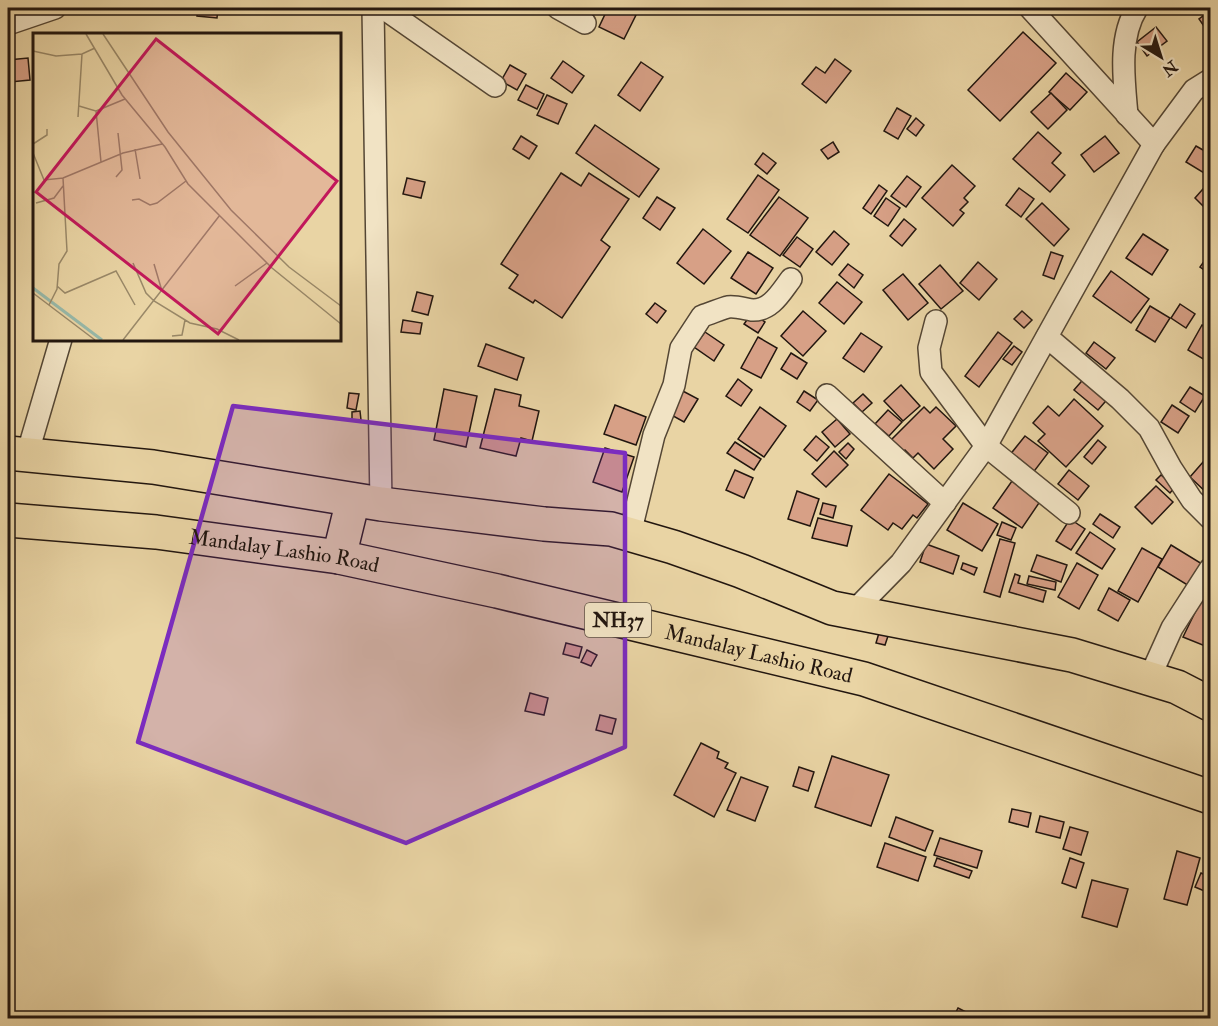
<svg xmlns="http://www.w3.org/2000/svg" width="1218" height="1026" font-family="'IM FELL Double Pica',serif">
	<rect width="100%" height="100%" fill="#e9d4a4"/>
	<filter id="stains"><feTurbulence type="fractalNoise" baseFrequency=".00333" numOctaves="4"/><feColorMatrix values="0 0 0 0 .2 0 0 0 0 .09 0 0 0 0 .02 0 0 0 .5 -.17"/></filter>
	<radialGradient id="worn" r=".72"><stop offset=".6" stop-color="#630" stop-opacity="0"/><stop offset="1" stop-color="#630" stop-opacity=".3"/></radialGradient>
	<g fill="#d7a086" stroke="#22160f" stroke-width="1.5">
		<path d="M198,8H218L217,18L197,16Z"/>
		<path d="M608,8H620L636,15L624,39L599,27Z"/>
		<path d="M1207,13L1210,17V30L1208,32L1199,19Z"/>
		<path d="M1156,27L1167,41L1147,56L1137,42Z"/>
		<path d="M1023,32L1056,63L1000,121L968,90Z"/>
		<path d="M28,58L30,80L10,82L8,60Z"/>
		<path d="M835,59L851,71L826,103L802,84L816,67L825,73Z"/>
		<path d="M563,61L584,76L572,93L551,78Z"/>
		<path d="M641,62L663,77L640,111L618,95Z"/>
		<path d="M510,65L526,74L517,90L501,81Z"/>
		<path d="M1066,73L1087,92L1070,110L1049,92Z"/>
		<path d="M526,85L544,94L537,109L518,100Z"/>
		<path d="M1051,93L1067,110L1048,129L1031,112Z"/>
		<path d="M547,95L567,104L558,124L537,115Z"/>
		<path d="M897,108L911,116L898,139L884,131Z"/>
		<path d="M916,118L924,125L916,136L907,129Z"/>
		<path d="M595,125L659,169L639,197L576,153Z"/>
		<path d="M1038,132L1061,153L1052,163L1065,175L1050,192L1013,159Z"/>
		<path d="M521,136L537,146L529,159L513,149Z"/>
		<path d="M1105,136L1119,153L1094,172L1081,155Z"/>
		<path d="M833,142L839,152L828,159L821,150Z"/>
		<path d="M1196,146L1210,154L1209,176L1186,162Z"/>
		<path d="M763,153L776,163L767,174L755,164Z"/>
		<path d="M952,165L975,186L964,198L968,202L960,210L964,213L953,226L922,198Z"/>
		<path d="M561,173L581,186L589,173L629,199L601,240L610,247L562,318L535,300L533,303L509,288L518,275L501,264Z"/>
		<path d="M758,175L779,190L748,233L727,219Z"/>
		<path d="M907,176L921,187L906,207L891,196Z"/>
		<path d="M407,178L425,182L421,198L403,194Z"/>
		<path d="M1210,181V213L1195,198Z"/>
		<path d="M879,185L887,191L871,214L863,208Z"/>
		<path d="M1019,188L1034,199L1021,217L1006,205Z"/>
		<path d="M657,197L675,208L660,230L643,218Z"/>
		<path d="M779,197L808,218L780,256L750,235Z"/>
		<path d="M886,198L900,208L888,226L874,216Z"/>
		<path d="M1042,203L1069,229L1054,246L1026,219Z"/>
		<path d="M904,219L916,229L902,246L890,236Z"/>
		<path d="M703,229L731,251L704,284L677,263Z"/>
		<path d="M834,231L849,244L832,265L816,252Z"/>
		<path d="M1143,234L1168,250L1152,275L1126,258Z"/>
		<path d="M797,237L813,249L800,267L783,255Z"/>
		<path d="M748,252L773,268L756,294L731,278Z"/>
		<path d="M1051,252L1063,256L1054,279L1043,275Z"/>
		<path d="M1210,253V274L1200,267Z"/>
		<path d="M978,262L997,279L979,300L960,283Z"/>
		<path d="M848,264L863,275L854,288L839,275Z"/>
		<path d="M940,265L963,291L941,309L919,284Z"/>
		<path d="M1111,271L1149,299L1131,323L1093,296Z"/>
		<path d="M903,274L928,303L908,320L883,290Z"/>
		<path d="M837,282L862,302L844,324L819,303Z"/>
		<path d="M417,292L433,296L428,315L412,311Z"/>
		<path d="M655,303L666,311L657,323L646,314Z"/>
		<path d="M1180,304L1195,314L1186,328L1171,318Z"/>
		<path d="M1150,306L1170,318L1155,342L1136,330Z"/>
		<path d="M803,311L826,331L803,356L781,336Z"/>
		<path d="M1022,311L1032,320L1024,328L1014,319Z"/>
		<path d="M752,313L765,322L758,333L744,324Z"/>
		<path d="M403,320L422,323L420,334L401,332Z"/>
		<path d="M1202,325L1210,330V363L1188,350Z"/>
		<path d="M705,332L724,345L714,361L694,347Z"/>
		<path d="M998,332L1012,343L979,387L965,376Z"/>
		<path d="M861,333L882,347L864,372L843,358Z"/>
		<path d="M758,337L777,348L761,378L741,368Z"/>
		<path d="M1094,342L1115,358L1106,369L1086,353Z"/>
		<path d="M486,344L524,358L517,380L478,366Z"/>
		<path d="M1014,346L1022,352L1012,365L1003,359Z"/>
		<path d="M791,353L807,363L797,379L781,369Z"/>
		<path d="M1087,375L1111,395L1098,410L1074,390Z"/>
		<path d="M738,379L752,390L741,406L726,396Z"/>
		<path d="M901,385L920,406L903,421L884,401Z"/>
		<path d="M1190,387L1205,396L1195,412L1180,402Z"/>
		<path d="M444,389L477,396L466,447L434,440Z"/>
		<path d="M495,389L521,395L519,406L539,411L532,441L521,438L516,456L480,448Z"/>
		<path d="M679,389L698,399L684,422L666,412Z"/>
		<path d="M804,391L818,400L810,411L797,402Z"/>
		<path d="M349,393L359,394L356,410L347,408Z"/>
		<path d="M863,394L872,403L862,412L853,403Z"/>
		<path d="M1074,399L1103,426L1066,467L1038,441L1045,434L1033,423L1048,406L1059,416Z"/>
		<path d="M615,405L646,417L636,445L604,434Z"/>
		<path d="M1172,405L1189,416L1178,433L1161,422Z"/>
		<path d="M760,407L786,426L764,457L738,439Z"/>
		<path d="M924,407L930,413L936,407L956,426L943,439L953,449L934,469L918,453L913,458L905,450L900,455L888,443Z"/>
		<path d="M888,410L902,422L889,436L875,424Z"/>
		<path d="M360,411L361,420H352V412Z"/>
		<path d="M837,419L850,434L835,447L822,432Z"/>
		<path d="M816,436L829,447L817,461L804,450Z"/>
		<path d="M1025,436L1048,453L1032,474L1009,456Z"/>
		<path d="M1098,440L1106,447L1092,464L1084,457Z"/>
		<path d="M735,442L761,459L754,470L727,453Z"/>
		<path d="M848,443L854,449L846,459L839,452Z"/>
		<path d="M605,448L634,457L622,492L593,482Z"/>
		<path d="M834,451L848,465L826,487L812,474Z"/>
		<path d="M1210,454V496L1190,477Z"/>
		<path d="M735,470L753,478L744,498L726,490Z"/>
		<path d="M1069,470L1089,486L1078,500L1058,484Z"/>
		<path d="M889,474L928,504L917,518L913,515L902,529L893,523L888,530L861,510Z"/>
		<path d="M1161,475L1175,487L1170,493L1156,480Z"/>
		<path d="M1012,481L1041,500L1022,528L993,508Z"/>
		<path d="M1156,486L1173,502L1152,524L1135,507Z"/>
		<path d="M797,491L819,499L810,526L788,519Z"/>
		<path d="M823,503L836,506L833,518L820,514Z"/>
		<path d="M963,503L998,524L982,551L947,530Z"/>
		<path d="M1100,514L1120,527L1113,538L1093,524Z"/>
		<path d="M818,518L852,526L847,546L812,538Z"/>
		<path d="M1070,519L1085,529L1071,550L1056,541Z"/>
		<path d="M1002,522L1016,528L1011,540L997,535Z"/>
		<path d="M1090,532L1115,549L1102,569L1076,553Z"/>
		<path d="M1000,539L1015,543L1000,597L984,592Z"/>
		<path d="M926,544L959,556L953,574L920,562Z"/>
		<path d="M1171,545L1207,567L1194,589L1158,567Z"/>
		<path d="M1142,548L1162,559L1138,602L1118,591Z"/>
		<path d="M1037,555L1067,565L1061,582L1031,571Z"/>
		<path d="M963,563L977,568L974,575L961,569Z"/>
		<path d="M1077,563L1098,575L1079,609L1058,597Z"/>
		<path d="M1015,574L1020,576L1018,583L1046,591L1043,602L1009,592Z"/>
		<path d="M1029,576L1056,582L1055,590L1027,584Z"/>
		<path d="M1109,588L1130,600L1118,621L1098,610Z"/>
		<path d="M1203,596L1210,599V648L1183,637Z"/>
		<path d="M879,633L888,636L885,645L876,643Z"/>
		<path d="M566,643L582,647L579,658L563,654Z"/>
		<path d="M587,650L597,655L591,666L581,662Z"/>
		<path d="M530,693L548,698L544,715L525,711Z"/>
		<path d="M600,715L616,719L612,734L596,730Z"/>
		<path d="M701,743L719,752L717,758L728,763L725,768L736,773L714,817L674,795Z"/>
		<path d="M832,756L889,775L871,826L815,807Z"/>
		<path d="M799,767L814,772L808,791L793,786Z"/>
		<path d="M741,777L768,787L755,821L727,810Z"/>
		<path d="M1012,809L1031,813L1028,827L1009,822Z"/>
		<path d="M1040,816L1064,822L1060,838L1036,832Z"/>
		<path d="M896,817L933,831L925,851L889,837Z"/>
		<path d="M1070,827L1088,832L1081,855L1063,849Z"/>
		<path d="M940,838L982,851L977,868L934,855Z"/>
		<path d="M885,843L926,857L918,881L877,867Z"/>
		<path d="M1177,851L1200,858L1187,905L1164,899Z"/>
		<path d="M937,858L972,871L969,878L934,866Z"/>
		<path d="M1070,858L1084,863L1076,888L1062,883Z"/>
		<path d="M1201,873L1210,877L1209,893L1195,887Z"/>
		<path d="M1092,880L1128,889L1117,927L1082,917Z"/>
		<path d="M958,1008L970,1014L967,1018H953Z"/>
	</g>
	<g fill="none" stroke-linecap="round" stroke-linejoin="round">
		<defs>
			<g id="street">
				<path d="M373,8L381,504"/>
				<path d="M383,8L495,86"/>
				<path d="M558,8L585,23"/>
				<path d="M1030,8L1154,144L1194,90L1210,80"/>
				<path d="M8,24L55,8"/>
				<path d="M1127,115C1124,80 1118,38 1137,8"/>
				<path d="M936,321L929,348L931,372L986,446L1069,513"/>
				<path d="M1047,337L1120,399L1149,428L1171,468L1192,500L1210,518"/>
				<path d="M827,395L945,503"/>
				<path d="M27,455L61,339"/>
				<path d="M630,534L654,435L674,385L681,348L702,316C709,314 723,308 728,307C736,306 745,309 752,310C771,311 781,292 791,279"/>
				<path d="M853,612L901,563L986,446L1154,144"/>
				<path d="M1149,679L1172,628L1210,569"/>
			</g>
			<g id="highway">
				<path d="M8,453L153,467L381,504L544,524L611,529L673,547L741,571L832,608L1072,655L1177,687L1210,704"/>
				<path id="s1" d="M8,520L156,532L339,557L497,591L864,679L1210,797"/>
				<path d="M339,557L353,500"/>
			</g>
		</defs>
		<use href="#street" stroke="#544634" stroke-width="24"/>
		<use href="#highway" stroke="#22160f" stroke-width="36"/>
		<use href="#street" stroke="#f1e3c4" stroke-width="21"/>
		<use href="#highway" stroke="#e9d4a4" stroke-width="33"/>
	</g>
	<path fill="#7b2cbf" fill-opacity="0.2" stroke="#7b2cbf" stroke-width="4.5" stroke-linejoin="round" d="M233,406L625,453V747L406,843L138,742Z"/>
	<g text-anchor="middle" stroke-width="4.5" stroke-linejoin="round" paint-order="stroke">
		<rect fill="#f1e3c4" stroke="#605445" stroke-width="1.5" x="585" y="603" width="66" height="34" rx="4.5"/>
		<g font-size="20" font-weight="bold" fill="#22160f">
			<text x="618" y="627">NH37</text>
		</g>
		<g font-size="21" fill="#22160f" stroke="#f1e3c4">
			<text dy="7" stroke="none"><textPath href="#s1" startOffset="278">Mandalay Lashio Road</textPath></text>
			<text dy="7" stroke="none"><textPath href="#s1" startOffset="764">Mandalay Lashio Road</textPath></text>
		</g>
	</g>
	<g transform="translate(33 33)">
		<rect width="308" height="308" fill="#e9d4a4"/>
		<path fill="none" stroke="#97b8a8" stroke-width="3" d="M0,255L69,307"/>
		<path fill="none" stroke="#998868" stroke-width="1.5" d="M53,1L89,62L132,114L155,151L239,235L308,291M70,1L135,99L198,177L256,234L308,273M0,18L23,23L49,21L62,15M46,73L63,78L68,129M63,78L92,66M45,84L49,21M0,111L14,102V96M102,116L107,146M0,120L11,147L30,145L34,218L26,231L24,256L16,272M83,144L89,137L85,100M30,145L90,120L129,111M99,167L106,166L117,172L124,170L153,148M3,170L21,165L30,153M100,230L113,260L121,268L157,290L184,296L206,307M121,231L129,258M24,253L32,260L83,238L102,272M202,253L234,230M0,260L62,307M139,303L149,302L152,287M90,307L187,182"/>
		<path fill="#c2185b" fill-opacity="0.15" stroke="#c2185b" stroke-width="3" d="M123,6L304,148L185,301L3,159Z"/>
		<rect width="308" height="308" fill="none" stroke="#22160f" stroke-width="3"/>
	</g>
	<rect width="1218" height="1026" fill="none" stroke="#e9d4a4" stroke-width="30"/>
	<rect x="9" y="9" width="1200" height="1008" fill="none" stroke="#22160f" stroke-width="3"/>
	<rect x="15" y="15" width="1188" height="996" fill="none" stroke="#22160f" stroke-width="1.5"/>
	<g transform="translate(1161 57) rotate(142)" stroke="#f1e3c4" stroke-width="4.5" paint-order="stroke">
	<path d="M0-4.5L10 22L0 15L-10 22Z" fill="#22160f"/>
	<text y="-9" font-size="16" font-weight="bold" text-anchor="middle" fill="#22160f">N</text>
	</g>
	<rect width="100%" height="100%" filter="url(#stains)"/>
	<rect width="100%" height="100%" fill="url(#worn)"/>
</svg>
